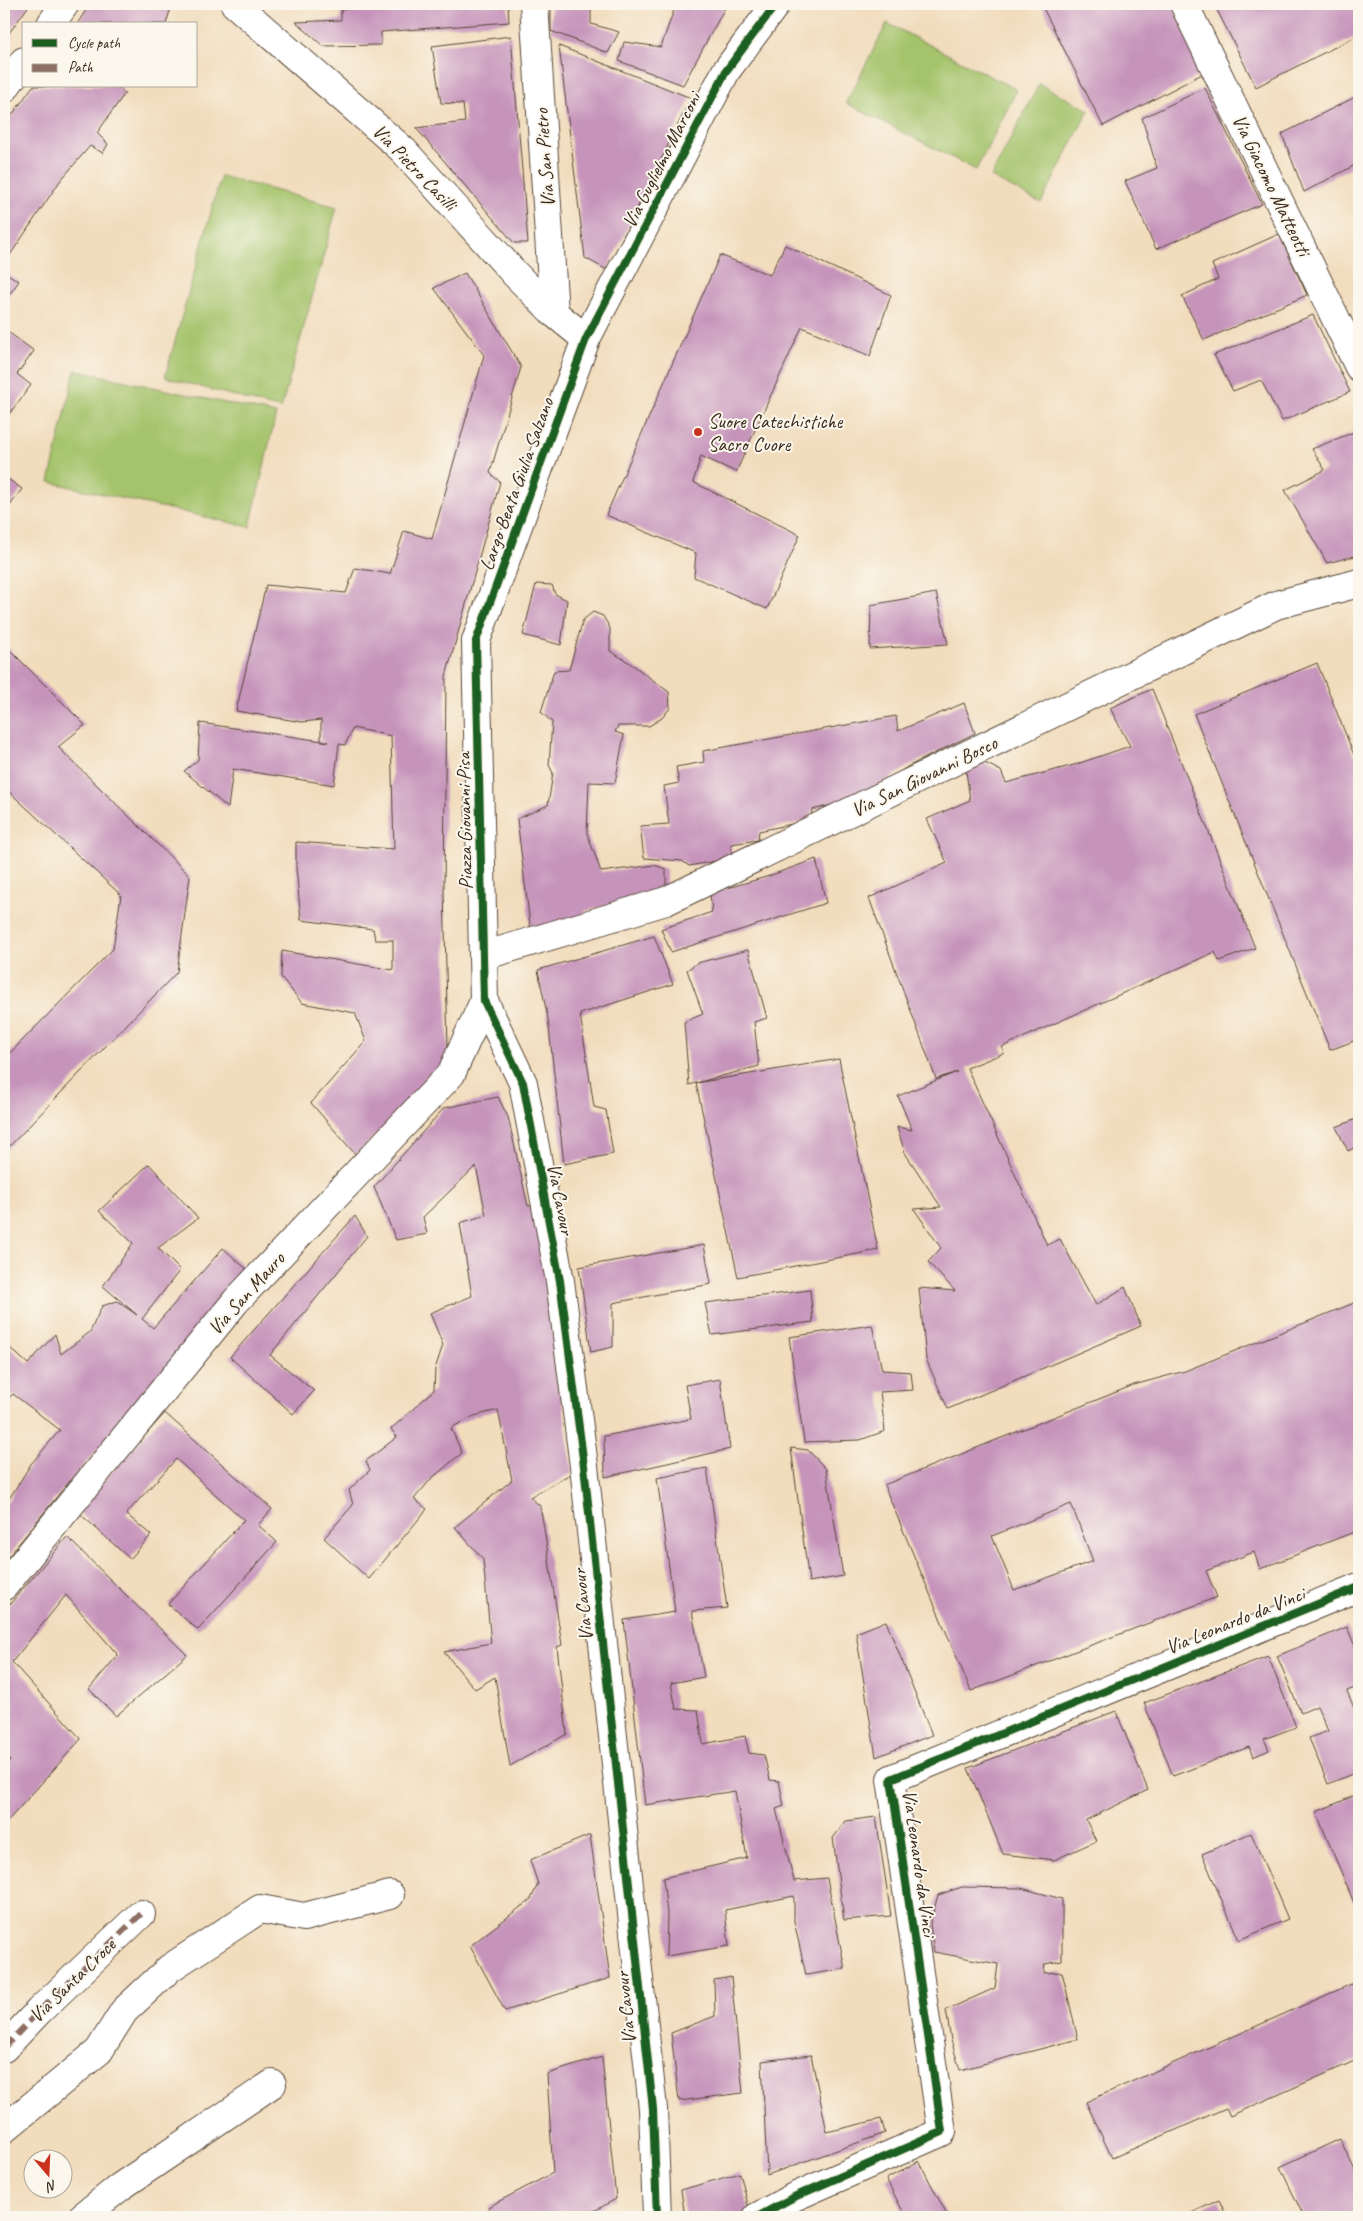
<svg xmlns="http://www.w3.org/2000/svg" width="1363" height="2221" font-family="Caveat,sans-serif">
	<rect width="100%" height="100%" fill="#fbf7ec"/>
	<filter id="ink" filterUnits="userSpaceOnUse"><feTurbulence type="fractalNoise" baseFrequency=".02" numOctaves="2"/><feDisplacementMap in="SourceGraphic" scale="10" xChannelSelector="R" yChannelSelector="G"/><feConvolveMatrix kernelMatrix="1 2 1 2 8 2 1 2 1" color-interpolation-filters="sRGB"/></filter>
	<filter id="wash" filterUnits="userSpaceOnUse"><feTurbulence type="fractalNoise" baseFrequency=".0096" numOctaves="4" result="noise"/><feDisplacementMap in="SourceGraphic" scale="20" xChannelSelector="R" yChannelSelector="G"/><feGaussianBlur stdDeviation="1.12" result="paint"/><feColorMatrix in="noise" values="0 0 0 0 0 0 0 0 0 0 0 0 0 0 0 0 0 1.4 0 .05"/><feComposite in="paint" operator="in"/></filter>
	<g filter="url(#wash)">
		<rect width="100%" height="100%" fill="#f1dcbc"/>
		<g fill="#a4c36b" stroke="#707644">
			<path d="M887,23L1017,90L976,170L846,103Z"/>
			<path d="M1039,84L1089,110L1041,203L991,177Z"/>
			<path d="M221,176L337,207L281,409L165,377Z"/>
			<path d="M75,370L276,414L250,527L49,482Z"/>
		</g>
		<g id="blocks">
			<g fill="#c694bb" fill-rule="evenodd">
				<path d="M4,4H30L4,40Z"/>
				<path d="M90,4H172L166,24H77Z"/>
				<path d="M375,4H508L509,22L381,32V45L323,46L296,22L341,20V10Z"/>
				<path d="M551,4H591V24L619,32L608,53L551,31Z"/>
				<path d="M676,4H727L683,85L619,61L624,42L661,47Z"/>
				<path d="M1041,4H1172L1204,73L1103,126Z"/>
				<path d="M1230,4H1353L1359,17V35L1256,87L1217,10Z"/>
				<path d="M511,36L528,243H514L416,128L465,122L463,104L441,103L432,46Z"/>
				<path d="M559,46L691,98L607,270L585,258Z"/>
				<path d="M33,86H117L125,93L97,133L108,144L103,153L90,146L60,181L4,264V126Z"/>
				<path d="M1205,88L1262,204L1156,249L1125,181L1157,168L1142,118Z"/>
				<path d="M1359,95V163L1304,192L1282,134Z"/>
				<path d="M1279,234L1307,295L1204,340L1182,296L1218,279L1212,264Z"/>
				<path d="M785,245L891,295L870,356L802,327L736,472L701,456L693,482L800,535L767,609L694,577L696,553L606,515L720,255L770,275Z"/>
				<path d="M4,272L19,281L6,299L4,297Z"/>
				<path d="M465,273L521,367L490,473L500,482L446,676L444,888L448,1048L446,1064L356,1155L311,1103L366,1041L355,1013L302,1003L281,977L282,951L393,970V940H375L373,929L301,920L296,867V842L394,849L391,736L353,728L345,745L339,744L334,785L233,769L228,808L184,771L198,760L200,723L329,742L321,740V720L302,722L236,711L266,585L346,593L355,568L390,574L404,531L432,539L484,355L434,288Z"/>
				<path d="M1313,315L1350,392L1282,421L1261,380L1233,391L1214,355Z"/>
				<path d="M4,329L34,351L17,374L31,385L4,421Z"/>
				<path d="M1359,430V555L1327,563L1285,490L1325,470L1312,449Z"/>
				<path d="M4,476L22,489L4,514Z"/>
				<path d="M536,584L552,585L555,594L567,600L561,645L523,635Z"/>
				<path d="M936,593L948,644L870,649L871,605Z"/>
				<path d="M593,612L603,616L610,628V651L630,663L669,692L670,708L662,718L649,726H618L615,732L624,735L615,783L589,782L587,833L601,872L654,865L666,869V892L585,911L583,926L532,941L517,819L548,805L553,773L549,765L552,722L541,712L554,671L569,670L583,620Z"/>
				<path d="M8,648L85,725L58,747L190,876L177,972L4,1152V1059L113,949L121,895L4,787V652Z"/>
				<path d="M1317,663L1354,755L1359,752V1039L1330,1050L1194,714Z"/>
				<path d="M1152,689L1255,948L1219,961L1215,952L1002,1047L1004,1053L967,1068L1047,1245L1060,1239L1096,1305L1125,1287L1141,1326L948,1409L926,1359L919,1288L955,1291L928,1262L941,1248L914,1209L941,1207L905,1153L897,1127L912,1130L898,1096L957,1072L936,1079L869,898L947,863L927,819L970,800L966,771L983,762L1001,771L1006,783L1074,765L1130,746L1110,708Z"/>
				<path d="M964,703L975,733L907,767L863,797L812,810L811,820L759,831L758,840L731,844L732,858L689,866L682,861L644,858L640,826L669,824L664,786L679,783L676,767L704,762L703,751L896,716L898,731Z"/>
				<path d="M816,859L826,903L671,952L661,929L712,912L710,893L766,877Z"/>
				<path d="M654,936L673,984L580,1014L594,1107L606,1110L613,1154L564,1164L548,1019L538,970Z"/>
				<path d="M748,950L767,1018L754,1022L759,1066L689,1085L684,1022L703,1014L687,970L697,963Z"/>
				<path d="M839,1059L878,1250L738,1277L696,1083Z"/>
				<path d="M498,1097L508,1117L528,1206L537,1205L572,1473L530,1497L540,1506L543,1522L562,1645L557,1647L567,1734L510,1766L495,1677L475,1689L444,1652L491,1643L483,1559L455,1527L512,1480L498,1410L474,1416L451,1428L462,1453L431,1479L414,1499L427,1509L369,1579L324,1538L353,1505L349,1490L370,1470L366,1461L397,1437L391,1429L434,1390L435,1369L443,1345L430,1313L472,1296L460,1223L486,1215L476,1166L423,1217L427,1234L396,1240L374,1187L444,1108Z"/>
				<path d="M1359,1118V1145L1348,1151L1336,1127Z"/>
				<path d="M149,1164L198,1218L158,1248L180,1270L142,1319L153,1328L223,1248L251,1273L59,1494L4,1562V1507L31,1464L60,1430L13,1394L4,1403V1352L9,1347L28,1364L55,1334L61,1354L90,1332L102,1306L117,1301L137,1315L103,1286L133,1243L99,1211Z"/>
				<path d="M355,1216L367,1236L270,1355L314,1391L293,1414L230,1357Z"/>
				<path d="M704,1245L711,1284L613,1303V1347L591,1352L579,1267Z"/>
				<path d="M810,1290L813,1322L712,1335L705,1303Z"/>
				<path d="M1359,1301V1530L1260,1569L1254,1552L1206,1571L1217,1597L971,1691L884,1485L1134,1385L1185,1371ZM1071,1504L1093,1561L1014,1590L992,1536Z"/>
				<path d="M872,1325L882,1370L911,1372L913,1390L880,1392L885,1431L860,1440L804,1442L789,1337Z"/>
				<path d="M720,1379L730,1449L605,1477L604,1436L691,1419L685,1385Z"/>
				<path d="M165,1413L272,1509L258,1525L277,1542L198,1630L168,1604L244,1520L176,1459L126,1514L151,1535L130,1559L77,1511Z"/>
				<path d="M791,1448L808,1450L826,1469L843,1576L809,1582Z"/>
				<path d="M707,1468L727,1608L692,1611L704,1677L671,1683L676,1709L698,1710L703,1744L745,1736L749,1753L764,1755L770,1780L779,1781L784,1806L776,1809L794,1881L827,1878L845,1969L806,1975L794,1921V1896L725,1910L729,1946L666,1956L667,1914L663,1878L747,1858L735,1791L645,1805L624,1620L675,1612L657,1478Z"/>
				<path d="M67,1537L187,1655L116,1716L89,1689L118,1655L66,1595L12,1662L81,1739L4,1825V1767L10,1760L4,1753V1611Z"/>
				<path d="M886,1621L932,1735L876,1757L856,1633Z"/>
				<path d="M1347,1627L1359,1656V1686L1347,1691L1359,1720V1771L1328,1784L1309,1738L1328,1731L1317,1706L1301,1713L1277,1656Z"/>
				<path d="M1268,1656L1296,1727L1264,1739L1269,1750L1253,1757L1249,1747L1173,1776L1144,1703Z"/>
				<path d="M1116,1711L1148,1790L1086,1820L1096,1841L1054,1860L1003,1854L968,1768Z"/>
				<path d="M1356,1795L1359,1802V1915L1316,1812Z"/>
				<path d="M876,1817L891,1916L844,1920L833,1838L846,1821Z"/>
				<path d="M1251,1833L1288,1919L1239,1940L1202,1854Z"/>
				<path d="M590,1835L610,1978L505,2011L470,1946L531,1899L538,1884L530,1860Z"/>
				<path d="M962,1887L1021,1888L1062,1899V1961L1045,1964L1044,1973L1062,1972L1078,2039L960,2070L951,2040L946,2010L995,1988L998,1964L934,1952L930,1924L938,1895Z"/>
				<path d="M731,1977L743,2093L679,2101L671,2033L715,2016L714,1980Z"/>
				<path d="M1358,1981L1359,2059L1230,2116L1226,2108L1112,2158L1086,2102Z"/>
				<path d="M811,2055L827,2132L881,2119L885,2133L767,2175L762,2061Z"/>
				<path d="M602,2057L616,2199L583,2217H493L488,2207L553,2173L547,2074Z"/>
				<path d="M1340,2139L1359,2179V2217H1304L1280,2167Z"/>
				<path d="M919,2161L948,2217H906L886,2179Z"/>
				<path d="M740,2173L750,2213L741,2217H685L681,2190Z"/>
				<path d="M1219,2200L1227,2217H1183Z"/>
				<path d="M796,2209L801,2217H779Z"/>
			</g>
		</g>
	</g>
	<g filter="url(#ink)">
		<use href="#blocks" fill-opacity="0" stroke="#564536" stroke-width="1"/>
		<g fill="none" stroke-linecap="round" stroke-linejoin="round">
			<defs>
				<g id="street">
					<path d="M235,4L403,150L516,275L554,313L586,339"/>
					<path d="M534,4L554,313"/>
					<path d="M1184,4L1359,367"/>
					<path d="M51,24L65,4"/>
					<path d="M4,89L24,61"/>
					<path d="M483,956L666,901L1276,605L1359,583"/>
					<path d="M4,1586L236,1301L451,1074L484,1001"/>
					<path d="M4,2048L39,2011L141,1914"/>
					<path d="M4,2129L99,2051L124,2011L170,1968L260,1909L304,1917L390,1895"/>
					<path d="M82,2217L120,2187L272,2084"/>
					<path d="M657,2217L653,2109L584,1466L560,1281L523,1083L484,1001L476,641L586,339L726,71L776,4"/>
					<path d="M757,2217L794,2197L942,2132L891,1779L1359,1587"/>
				</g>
			</defs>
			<use href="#street" stroke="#564536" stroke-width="30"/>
			<use href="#street" stroke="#fff" stroke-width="28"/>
			<path stroke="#8d6e63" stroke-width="6" stroke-dasharray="12 6" stroke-linecap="butt" d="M4,2048L39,2011L141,1914"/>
			<defs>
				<g id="cycleway">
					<path d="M657,2217L653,2109L584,1466L560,1281L523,1083L484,1001L476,641L586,339L726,71L776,4"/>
					<path d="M757,2217L794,2197L942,2132L891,1779L1359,1587"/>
				</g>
			</defs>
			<use href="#cycleway" stroke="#fbf7ec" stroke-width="11"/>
			<use href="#cycleway" stroke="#1b5e20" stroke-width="8"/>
		</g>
	</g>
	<circle fill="#c8321e" stroke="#fbf7ec" stroke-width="2" cx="698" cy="432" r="5"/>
	<g text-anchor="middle" stroke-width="4" stroke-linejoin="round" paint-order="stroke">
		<g font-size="20" fill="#3b2a1e" stroke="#fbf7ec">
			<text transform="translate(544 158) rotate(-94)" y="7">Via San Pietro</text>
			<text transform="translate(661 160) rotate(-63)" y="7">Via Guglielmo Marconi</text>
			<text transform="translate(415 167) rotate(46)" y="7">Via Pietro Casilli</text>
			<text transform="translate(1272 185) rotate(64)" y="7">Via Giacomo Matteotti</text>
			<text transform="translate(516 484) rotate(-70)" y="7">Largo Beata Giulia Salzano</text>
			<text transform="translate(924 776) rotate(-26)" y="7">Via San Giovanni Bosco</text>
			<text transform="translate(464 821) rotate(-91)" y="7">Piazza Giovanni Pisa</text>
			<text transform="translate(561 1199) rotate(79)" y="7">Via Cavour</text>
			<text transform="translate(246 1293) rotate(-48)" y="7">Via San Mauro</text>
			<text transform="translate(582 1605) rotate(-96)" y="7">Via Cavour</text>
			<text transform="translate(1235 1620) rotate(-22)" y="7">Via Leonardo da Vinci</text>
			<text transform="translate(920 1863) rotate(82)" y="7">Via Leonardo da Vinci</text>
			<text transform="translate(72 1980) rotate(-44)" y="7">Via Santa Croce</text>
			<text transform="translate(625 2008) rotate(-96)" y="7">Via Cavour</text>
		</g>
		<g font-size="20" fill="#3b2a1e" stroke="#fbf7ec" text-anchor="start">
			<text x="708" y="428">Suore Catechistiche<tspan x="708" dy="23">Sacro Cuore</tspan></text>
		</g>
	</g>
	<rect width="1363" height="2221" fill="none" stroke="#fbf7ec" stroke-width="20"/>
	<rect x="22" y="22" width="175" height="65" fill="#fbf7ec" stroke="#aea59a"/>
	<rect x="32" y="39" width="25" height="8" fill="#1b5e20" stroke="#aea59a"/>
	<text x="68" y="48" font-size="15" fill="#3b2a1e">Cycle path</text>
	<rect x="32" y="64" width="25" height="8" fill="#8d6e63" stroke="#aea59a"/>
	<text x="68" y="72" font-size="15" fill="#3b2a1e">Path</text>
	<g transform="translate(48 2174) rotate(161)"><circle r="24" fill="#fbf7ec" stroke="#aea59a"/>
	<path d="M0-4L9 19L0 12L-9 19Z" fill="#c8321e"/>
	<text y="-8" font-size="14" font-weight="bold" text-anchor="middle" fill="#3b2a1e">N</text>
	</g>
</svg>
